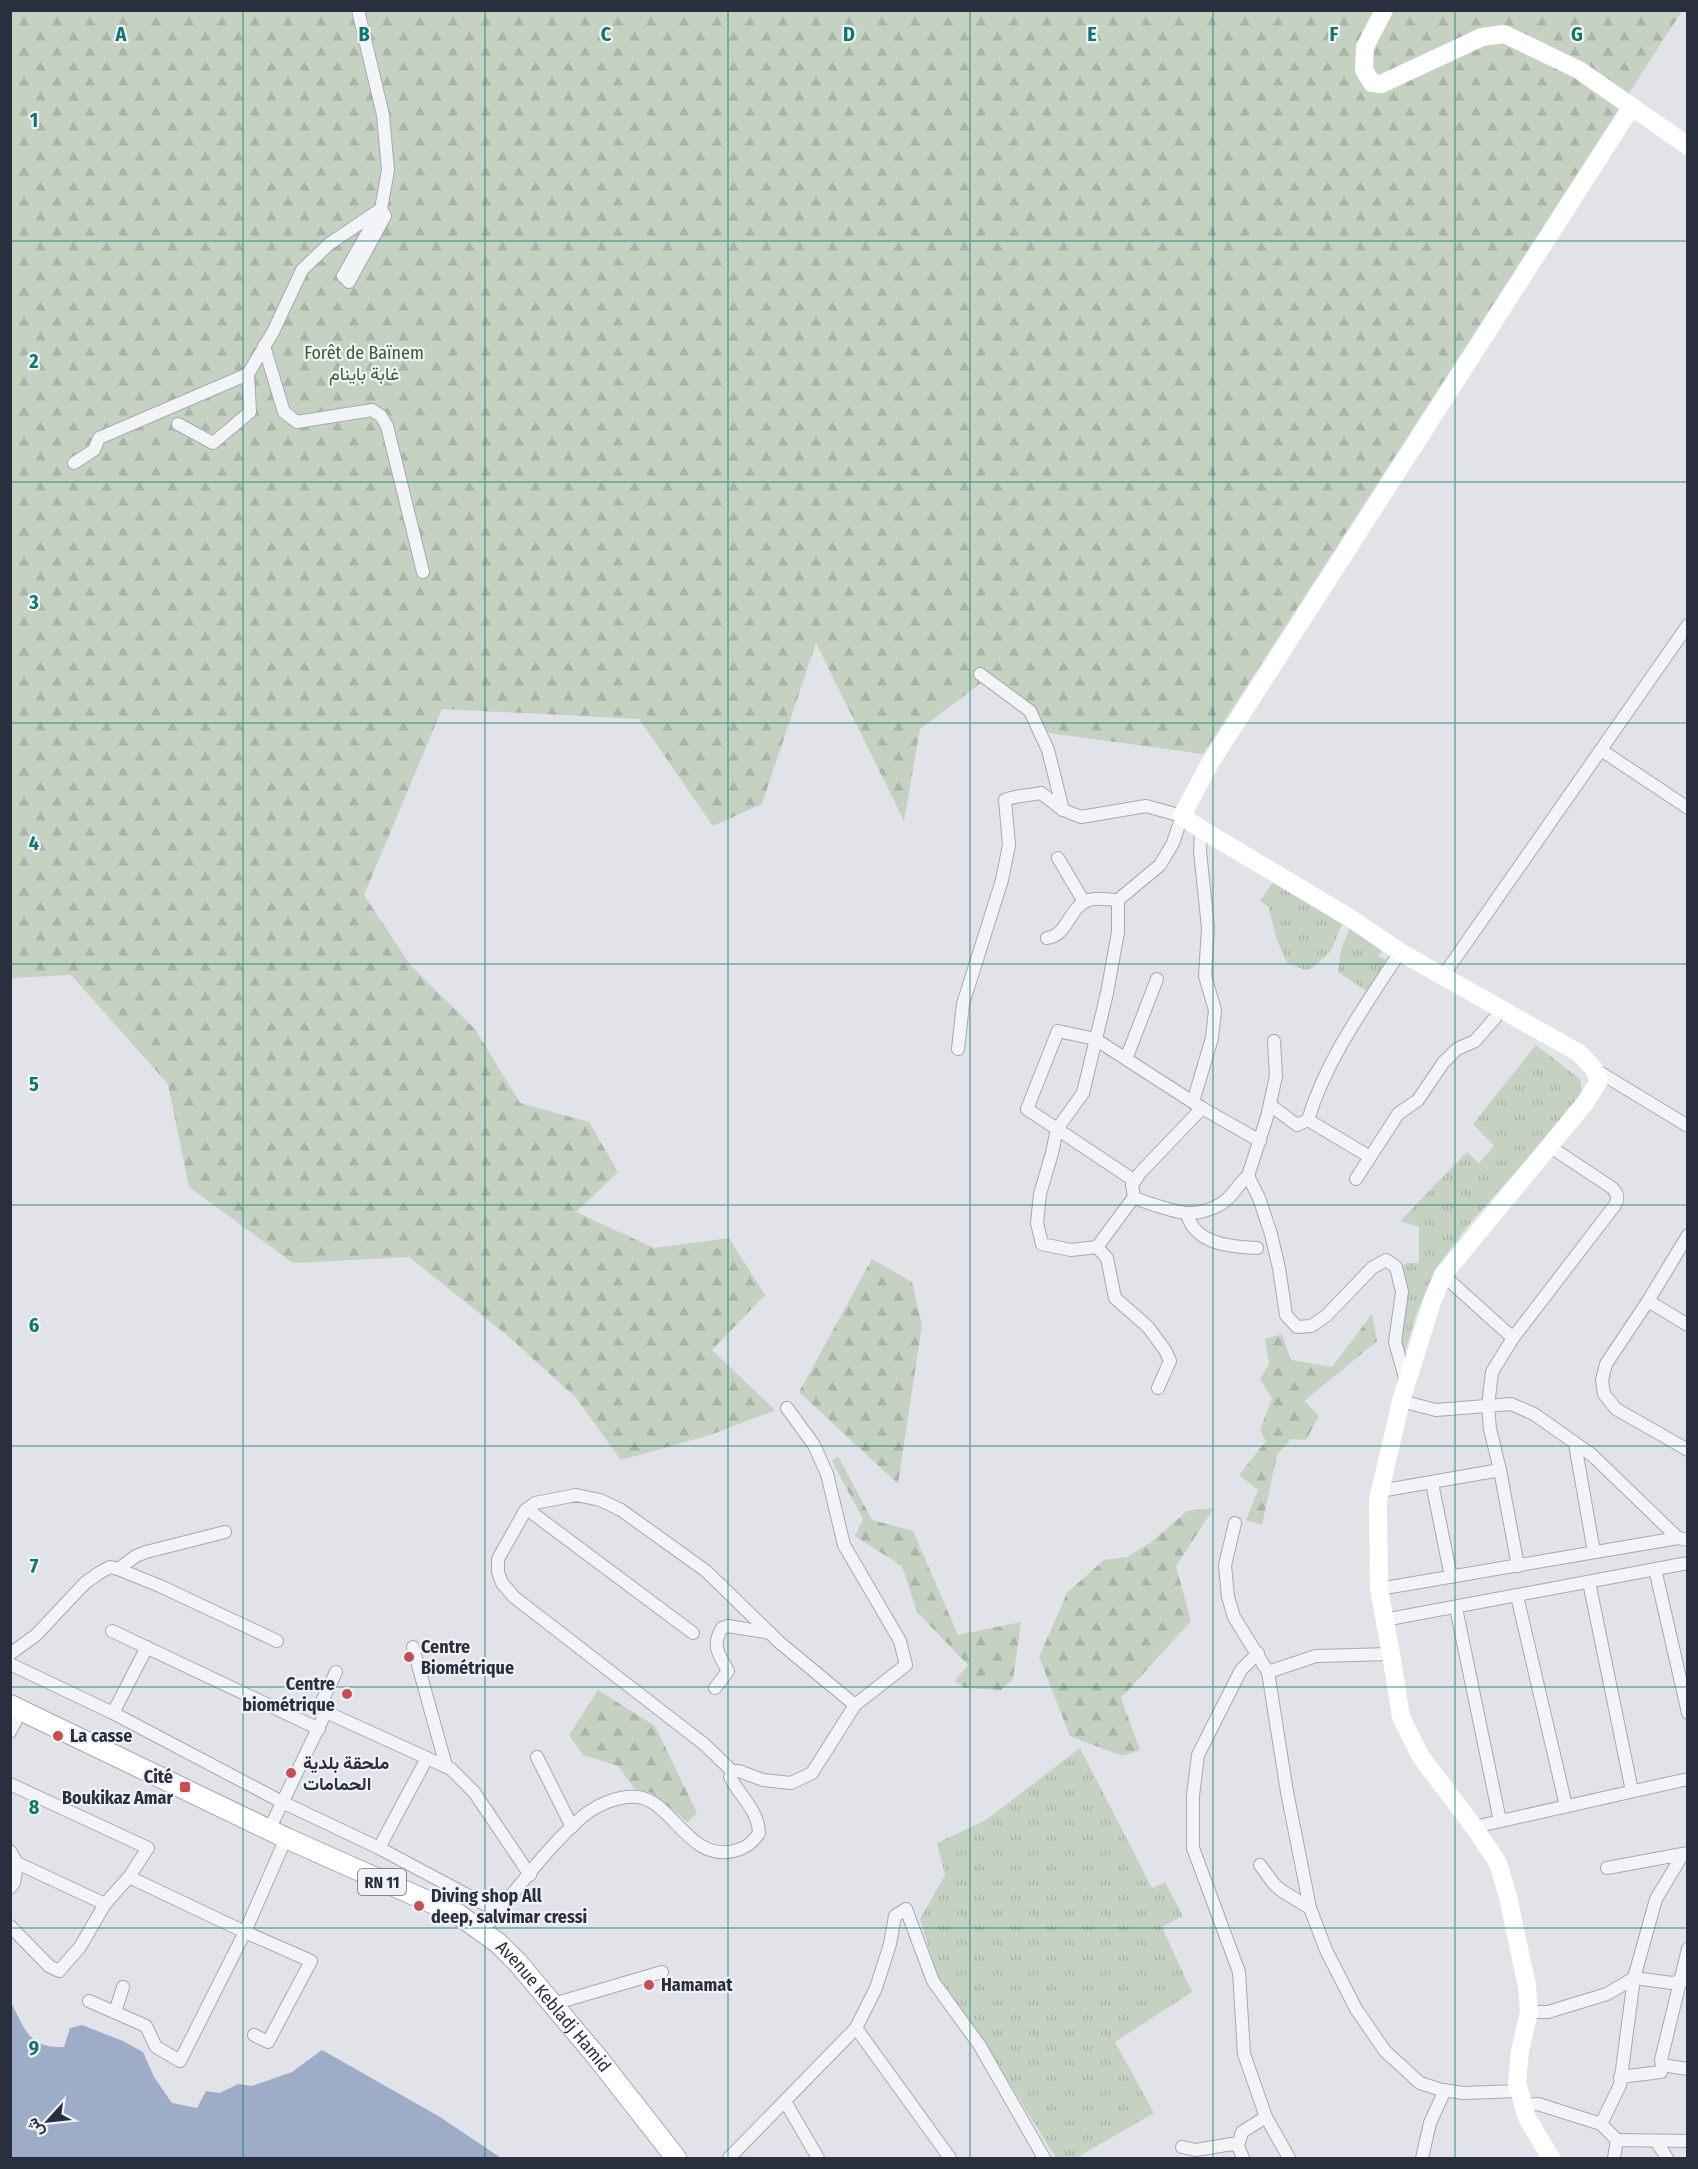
<svg xmlns="http://www.w3.org/2000/svg" width="1698" height="2169" font-family="'Fira Sans Condensed',Vazirmatn,sans-serif">
	<defs>
		<pattern id="grass-tufts" width="24" height="20" patternUnits="userSpaceOnUse" patternTransform="scale(1.5)"><rect width="24" height="20" fill="#c5d2c2"/><path d="M3 7l-1-3M5 7V3M7 7l1-3M15 17l-1-3M17 17v-4M19 17l1-3" fill="none" stroke="#a9b5a8"/></pattern>
		<pattern id="forest-firs" width="22" height="20" patternUnits="userSpaceOnUse" patternTransform="scale(1.5)"><rect width="22" height="20" fill="#c5d2c2"/><path d="M5 1l3.5 6h-7zM16 11l3.5 6h-7z" fill="#a9b5a8"/></pattern>
	</defs>
	<rect width="100%" height="100%" fill="#e1e3e9"/>
	<g fill="url(#grass-tufts)">
		<path d="M1273,882L1342,924L1331,951L1311,969L1305,970L1287,963L1277,940L1268,906L1260,901Z"/>
		<path d="M1350,927L1384,948L1378,956L1386,960L1368,992L1338,972L1341,950Z"/>
		<path d="M1536,1045L1580,1079L1582,1092L1577,1104L1470,1223L1435,1270L1416,1315L1404,1356C1403,1350 1401,1343 1401,1337C1402,1316 1414,1287 1401,1267L1406,1263H1419V1227L1400,1221L1467,1152L1479,1163L1494,1146L1473,1124Z"/>
		<path d="M1080,1748L1152,1888L1165,1882L1183,1916L1162,1927L1192,1992L1115,2042L1154,2113L1076,2158H1056L985,2044L939,1981L920,1919L945,1875L937,1843L986,1820Z"/>
	</g>
	<g fill="url(#forest-firs)">
		<path d="M11,11H1682L1203,754L1049,733L981,683L920,729L904,821L816,643L762,804L713,826L639,719L442,709L364,895L411,966L475,1029L520,1103L589,1122L618,1172L576,1212L654,1248L729,1238L765,1295L712,1350L775,1410L710,1435L621,1460L576,1398L508,1336L409,1257L293,1263L189,1187L168,1084L71,975L11,978Z"/>
		<path d="M872,1259L912,1282L922,1325L898,1484L799,1392Z"/>
		<path d="M1372,1314L1377,1341L1304,1401L1319,1416L1306,1440L1291,1439L1277,1455L1262,1525L1246,1520L1258,1490L1239,1475L1266,1441L1260,1430L1272,1398L1260,1379L1269,1364L1265,1339L1282,1334L1291,1360L1332,1367Z"/>
		<path d="M838,1456L872,1520L913,1531L958,1635L1021,1622L1013,1679L1001,1690L965,1688L955,1681L968,1665L917,1612L902,1566L855,1536L863,1519L832,1461Z"/>
		<path d="M1214,1508L1176,1566L1191,1621L1121,1698L1140,1750L1122,1756L1070,1736L1039,1657L1067,1593L1104,1560L1127,1557L1150,1543L1187,1511Z"/>
		<path d="M598,1690L655,1726L697,1813L688,1822L652,1793L635,1789L618,1766L583,1755L569,1735Z"/>
	</g>
	<path fill="#9eadc7" d="M10,2001C25,2028 28,2049 64,2047L70,2028L82,2025L123,2041L143,2052L154,2077L172,2103L197,2108L206,2091L220,2093L238,2084L252,2086L292,2072L322,2050L440,2117L501,2158H11Z"/>
	<g fill="none" stroke-linecap="round" stroke-linejoin="round">
		<defs>
			<g id="street">
				<path d="M381,209L385,216L349,282L343,276Z"/>
				<path d="M264,346L284,412L297,422L372,410L381,416L387,426L423,572"/>
				<path d="M178,424L213,443L250,412L248,374"/>
				<path d="M74,463L94,450L99,438L248,374L273,332L302,270L329,244L381,209L388,170L383,115L358,10"/>
				<path d="M980,674L1030,711L1048,750L1063,810"/>
				<path d="M1601,750L1688,808"/>
				<path d="M1058,858L1084,902"/>
				<path d="M1047,938C1068,936 1069,906 1089,900C1097,897 1109,900 1118,900"/>
				<path d="M1443,976L1688,625"/>
				<path d="M958,1049L963,1004L1002,880L1009,845L1005,800C1017,795 1028,796 1041,793L1063,810L1081,817L1146,806L1182,816L1173,843L1160,865L1118,900V932L1107,993L1083,1093L1057,1129L1052,1153L1040,1194L1037,1223L1042,1244L1071,1250L1097,1247"/>
				<path d="M1126,1059L1157,979"/>
				<path d="M1594,1069L1688,1126"/>
				<path d="M1193,1102L1212,1038L1215,1010L1205,976L1208,928L1200,851L1201,829"/>
				<path d="M1270,1105L1297,1125L1308,1120L1370,1157"/>
				<path d="M1202,1108L1140,1173L1132,1185L1134,1197C1140,1201 1178,1213 1187,1213C1198,1214 1218,1208 1226,1200C1235,1193 1239,1183 1248,1176L1267,1117L1276,1076L1274,1041"/>
				<path d="M1308,1120C1326,1059 1366,1005 1400,952"/>
				<path d="M1248,1176L1259,1198L1271,1234L1279,1268L1286,1315L1297,1327L1311,1326L1326,1316L1372,1268L1386,1260L1396,1267L1402,1292L1395,1342L1406,1381"/>
				<path d="M1356,1179L1398,1114L1418,1100L1443,1063L1457,1049L1475,1041L1502,1010"/>
				<path d="M1135,1181L1027,1109L1058,1031L1095,1039L1202,1108L1260,1141"/>
				<path d="M1134,1197L1097,1247L1107,1258L1115,1298L1148,1327L1165,1350L1170,1361L1158,1388"/>
				<path d="M1187,1214C1195,1244 1230,1247 1257,1248"/>
				<path d="M1688,1235L1648,1301L1606,1364L1602,1380L1604,1394L1616,1409L1688,1450"/>
				<path d="M1443,1275L1513,1338"/>
				<path d="M1648,1301L1688,1325"/>
				<path d="M1401,1401L1436,1410L1511,1404L1534,1414L1592,1455L1678,1538"/>
				<path d="M1575,1444L1594,1552"/>
				<path d="M1432,1483L1451,1577"/>
				<path d="M1380,1491L1500,1470"/>
				<path d="M527,1509L693,1633"/>
				<path d="M1235,1523L1225,1565L1228,1597L1234,1617L1268,1672"/>
				<path d="M1518,1566L1500,1470L1490,1429L1488,1406L1492,1372L1513,1338L1615,1205C1619,1198 1617,1192 1611,1187L1549,1146"/>
				<path d="M118,1569L136,1556L146,1552L225,1532"/>
				<path d="M1655,1569L1688,1713"/>
				<path d="M1589,1582L1632,1791"/>
				<path d="M1379,1589L1678,1538L1688,1540"/>
				<path d="M1517,1596L1566,1806"/>
				<path d="M1456,1608L1500,1821"/>
				<path d="M1384,1620L1688,1563"/>
				<path d="M112,1631L319,1729"/>
				<path d="M413,1647L446,1766"/>
				<path d="M1258,1653L1241,1670L1198,1755L1193,1796V1848L1239,1972L1244,2054L1266,2117L1289,2158"/>
				<path d="M10,1654L36,1635L85,1583L99,1573L110,1567L118,1569L160,1586L277,1641"/>
				<path d="M1391,1654L1316,1656L1268,1672L1287,1792L1310,1908L1326,1950L1356,2009L1385,2051L1420,2083L1442,2090L1464,2093L1519,2091"/>
				<path d="M10,1664L113,1713L282,1802L379,1848L499,1912"/>
				<path d="M715,1688L728,1671C719,1654 711,1647 722,1628L728,1626L770,1633"/>
				<path d="M326,1712L321,1703L336,1672"/>
				<path d="M113,1713L147,1647"/>
				<path d="M10,1732L21,1711"/>
				<path d="M537,1757L572,1827"/>
				<path d="M733,1772L704,1744L514,1597L502,1583L498,1572V1559L525,1511L535,1503L576,1495L600,1500L621,1510L706,1571L779,1642L855,1705"/>
				<path d="M10,1784L148,1848L129,1877L105,1904L80,1947L59,1971L49,1966L10,1926"/>
				<path d="M1474,1827L1688,1779"/>
				<path d="M269,1830L326,1712L451,1769L474,1792L530,1875"/>
				<path d="M379,1848L427,1758"/>
				<path d="M10,1851L17,1863L105,1904"/>
				<path d="M1260,1865L1274,1884L1282,1891L1310,1908"/>
				<path d="M1607,1868L1688,1853"/>
				<path d="M129,1877L245,1932L311,1961L268,2042L254,2035"/>
				<path d="M10,1888L14,1883L17,1863"/>
				<path d="M482,1931C514,1894 546,1848 582,1817C596,1805 619,1795 638,1797C672,1801 689,1862 734,1851C746,1848 753,1843 759,1833C758,1809 740,1797 730,1777L733,1772L739,1771L763,1780L791,1783L812,1773L855,1705L906,1665L900,1641L844,1545L827,1474L814,1445L787,1408"/>
				<path d="M1688,1949L1661,2060L1662,2065L1688,2069"/>
				<path d="M89,2001L146,2026L156,2047L180,2061L245,1932L286,1838"/>
				<path d="M553,2004L662,1972"/>
				<path d="M115,2012L123,1987"/>
				<path d="M1529,2012H1548L1607,1994L1634,1978L1672,1983L1688,1980"/>
				<path d="M856,2028L950,2158"/>
				<path d="M1620,2077L1661,2072L1662,2065"/>
				<path d="M786,2103L818,2158"/>
				<path d="M1523,2105L1538,2104L1601,2124L1617,2140"/>
				<path d="M1601,2124L1620,2085L1634,1978L1656,1899L1683,1854"/>
				<path d="M1656,2141L1667,2158"/>
				<path d="M1182,2147L1196,2150L1232,2144L1238,2146"/>
				<path d="M729,2158L856,2028L876,1988L890,1944L895,1916L906,1909L933,1981L980,2046L1044,2158"/>
				<path d="M1243,2158L1238,2146L1242,2132L1266,2117"/>
				<path d="M1422,2158L1430,2123L1445,2090"/>
				<path d="M1614,2158L1617,2140L1688,2141"/>
			</g>
			<g id="primary">
				<path id="s1" d="M10,1705L286,1838L459,1915L498,1943L518,1963L597,2057L676,2158"/>
			</g>
		</defs>
		<use href="#street" stroke="#a6a9b3" stroke-width="14"/>
		<use href="#primary" stroke="#a1a6b4" stroke-width="22"/>
		<use href="#street" stroke="#f3f4f7" stroke-width="12"/>
		<g stroke="#fff" stroke-width="18">
			<path d="M1384,10L1365,47L1364,70L1372,83L1381,84L1482,37L1504,34L1579,70L1688,146"/>
			<path d="M1551,2158L1527,2118L1517,2083L1520,2051L1529,2012L1527,1986L1508,1897L1498,1863L1474,1827L1421,1757L1401,1717L1391,1654L1379,1589L1378,1500L1401,1401L1432,1302L1443,1275L1585,1103L1599,1081L1594,1069L1579,1053L1400,952L1350,918L1201,829L1182,816L1210,763L1631,108"/>
		</g>
		<use href="#primary" stroke="#fff" stroke-width="20"/>
	</g>
	<path fill="none" stroke="#0f766e" stroke-width="1.5" stroke-opacity="0.55" d="M243,10V2158M485,10V2158M728,10V2158M970,10V2158M1213,10V2158M1455,10V2158M10,241H1688M10,482H1688M10,723H1688M10,964H1688M10,1205H1688M10,1446H1688M10,1687H1688M10,1928H1688"/>
	<g fill="#c74d50" stroke="#f0f2f6" stroke-width="2">
		<circle cx="409" cy="1657" r="6"/>
		<circle cx="347" cy="1694" r="6"/>
		<circle cx="58" cy="1736" r="6"/>
		<circle cx="291" cy="1773" r="6"/>
		<rect x="179" y="1781" width="12" height="12" rx="3"/>
		<circle cx="419" cy="1906" r="6"/>
		<circle cx="649" cy="1985" r="6"/>
	</g>
	<g text-anchor="middle" stroke-width="4.5" stroke-linejoin="round" paint-order="stroke">
		<rect fill="#f0f2f6" stroke="#656a77" stroke-width="1.5" x="358" y="1869" width="48" height="26" rx="4.5"/>
		<g font-size="16" font-weight="bold" fill="#2a2f40">
			<text x="382" y="1888">RN 11</text>
		</g>
		<g font-size="18" fill="#3a5b38" stroke="#f0f2f6">
			<text x="364" y="359">Forêt de Baïnem<tspan x="364" dy="21">غابة باينام</tspan></text>
		</g>
		<g font-size="18" font-weight="bold" fill="#2a2f40" stroke="#f0f2f6" text-anchor="start">
			<text x="421" y="1653">Centre<tspan x="421" dy="21">Biométrique</tspan></text>
			<text x="335" y="1690" text-anchor="end">Centre<tspan x="335" dy="21">biométrique</tspan></text>
			<text x="70" y="1742">La casse</text>
			<text x="303" y="1769">ملحقة بلدية<tspan x="303" dy="21">الحمامات</tspan></text>
			<text x="173" y="1783" text-anchor="end">Cité<tspan x="173" dy="21">Boukikaz Amar</tspan></text>
			<text x="431" y="1902">Diving shop All<tspan x="431" dy="21">deep, salvimar cressi</tspan></text>
			<text x="661" y="1991">Hamamat</text>
		</g>
		<g font-size="18" fill="#2a2f40" stroke="#f0f2f6">
			<text dy="6" stroke="none"><textPath href="#s1" startOffset="628">Avenue Kebladj Hamid</textPath></text>
		</g>
	</g>
	<g font-size="20" text-anchor="middle" font-weight="bold" fill="#0f766e" stroke="#f0f2f6" stroke-width="4.5" stroke-linejoin="round" paint-order="stroke">
		<text x="121" y="41">A</text>
		<text x="364" y="41">B</text>
		<text x="606" y="41">C</text>
		<text x="849" y="41">D</text>
		<text x="1092" y="41">E</text>
		<text x="1334" y="41">F</text>
		<text x="1577" y="41">G</text>
		<text x="34" y="127">1</text>
		<text x="34" y="368">2</text>
		<text x="34" y="609">3</text>
		<text x="34" y="850">4</text>
		<text x="34" y="1091">5</text>
		<text x="34" y="1332">6</text>
		<text x="34" y="1573">7</text>
		<text x="34" y="1814">8</text>
		<text x="34" y="2055">9</text>
	</g>
	<rect width="1698" height="2169" fill="none" stroke="#2a2f40" stroke-width="24"/>
	<g transform="translate(48 2121) rotate(243)" stroke="#f0f2f6" stroke-width="4.5" paint-order="stroke">
	<path d="M0-4.5L10 22L0 15L-10 22Z" fill="#2a2f40"/>
	<text y="-9" font-size="16" font-weight="bold" text-anchor="middle" fill="#2a2f40">ش</text>
	</g>
</svg>
